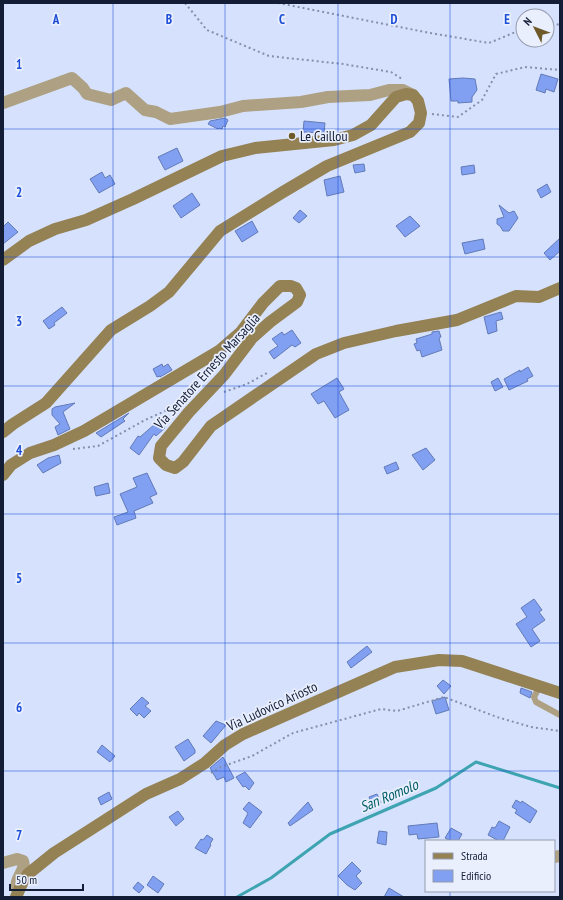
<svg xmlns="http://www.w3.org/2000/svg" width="563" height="900" font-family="'PT Sans Narrow',sans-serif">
	<rect width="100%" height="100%" fill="#d6e2fd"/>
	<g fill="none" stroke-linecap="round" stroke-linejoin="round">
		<path stroke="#3fa4b1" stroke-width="3" d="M237,897L271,878L330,834L436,788L476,762L560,788"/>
	</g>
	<g fill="#81a0f2" stroke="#627ab7">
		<path d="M541,74L558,79L554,92L546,89L545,93L536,90Z"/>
		<path d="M463,78L475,79L477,90L472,97V102L458,103V101H451L449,79Z"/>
		<path d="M225,118L228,120L225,127L223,126L222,129L219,128L218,129L208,124L210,121Z"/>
		<path d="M304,121L325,123L324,133L303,132Z"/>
		<path d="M177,148L183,161L165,170L158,157Z"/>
		<path d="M364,164L365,171L355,173L353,165Z"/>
		<path d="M474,165L475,173L462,175L461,167Z"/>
		<path d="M102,172L105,178L110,175L115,184L99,193L90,179Z"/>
		<path d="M340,176L344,192L327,196L324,180Z"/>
		<path d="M547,184L551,192L541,198L537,190Z"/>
		<path d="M192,193L200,205L181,218L173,206Z"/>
		<path d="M499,205L509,213L514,211L518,218L509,231H503L500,226L497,224V219L504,217Z"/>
		<path d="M300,210L307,216L299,223L293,218Z"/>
		<path d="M410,216L420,226L405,237L396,226Z"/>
		<path d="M252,221L258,232L242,242L235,231Z"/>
		<path d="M8,222L18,232L3,244V227Z"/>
		<path d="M560,238V251L550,260L544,253Z"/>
		<path d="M483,239L485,249L465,254L462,243Z"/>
		<path d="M62,307L67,313L54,323L55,325L49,329L43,321Z"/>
		<path d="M501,312L503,319L496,321L497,331L488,334L484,317Z"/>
		<path d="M292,330L301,343L295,347L292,345L274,359L269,352L278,346L272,339L282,332L284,335Z"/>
		<path d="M439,331L441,337L439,338L442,350L422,357L420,350L417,351L414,344L417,343L416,339L432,334V332Z"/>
		<path d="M162,364L163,367L168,364L172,370L160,377V376L157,377L153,369Z"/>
		<path d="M528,367L533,376L527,379L528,381L509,390L504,379L520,370V372Z"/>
		<path d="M337,378L344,389L339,392L349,410L335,418L324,401L318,404L311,394Z"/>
		<path d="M498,378L503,387L495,391L491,382Z"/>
		<path d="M75,403L63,412L70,429L58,435L55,427L60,424L52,415V409L55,407Z"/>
		<path d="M129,413L123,419L125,421L101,437L96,433Z"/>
		<path d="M162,418L165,420L162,424L165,428L156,436L154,434L139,455L130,448L138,436L140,437Z"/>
		<path d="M426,448L435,460L423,470L412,455Z"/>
		<path d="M59,455L61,463L43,473L37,465L48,458Z"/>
		<path d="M396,462L399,469L387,474L384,467Z"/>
		<path d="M147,473L157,494L150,497L153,503L134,511L136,518L117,525L114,517L128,512L120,494L137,487L133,478Z"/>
		<path d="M108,483L110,493L96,496L94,487Z"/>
		<path d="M534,599L542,610L539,612L545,620L532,629L540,641L531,647L516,624L527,617L521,608Z"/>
		<path d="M367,646L372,652L351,668L347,662Z"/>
		<path d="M443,680L451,686L444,694L437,686Z"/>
		<path d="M521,688L532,692L530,698L520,693Z"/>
		<path d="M142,697L149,703L145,706L151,711L144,718L139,713L137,716L130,709Z"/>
		<path d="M445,697L449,710L436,714L432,701Z"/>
		<path d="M216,721L226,725L211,743L203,736Z"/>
		<path d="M188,739L195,750V753L184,761L175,747Z"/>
		<path d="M102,745L115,756L110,762L97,752Z"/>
		<path d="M223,757L234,778L226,782L224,777L217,780L210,768Z"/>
		<path d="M245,772L254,783L249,790L245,786L243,787L236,777Z"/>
		<path d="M109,792L112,799L101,805L98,798Z"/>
		<path d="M377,794L381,803L373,806L369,797Z"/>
		<path d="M516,800L521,803L522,801L537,811L530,823L515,813L517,810L512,807Z"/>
		<path d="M249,802L262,812L250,828L243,823L248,813L243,809Z"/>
		<path d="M308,802L313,810L290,826L288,823Z"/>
		<path d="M178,811L184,819L176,826L169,817Z"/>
		<path d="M499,821L510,827L503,841H499L488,835L492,827L495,828Z"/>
		<path d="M437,823L439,837L418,839L417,834L409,835L408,826Z"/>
		<path d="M451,828L462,834L458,841H451L445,838Z"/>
		<path d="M379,831L387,832L386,845L377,843Z"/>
		<path d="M207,835L213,839L210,844L211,845L206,854L195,848L201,839L203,840Z"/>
		<path d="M352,862L361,871L356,876L362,883L355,890L347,885L338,876Z"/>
		<path d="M153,876L164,884L158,893L147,885Z"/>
		<path d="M138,882L144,887L139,893L133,888Z"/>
		<path d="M389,888L404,897H384Z"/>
	</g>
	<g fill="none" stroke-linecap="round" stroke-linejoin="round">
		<g stroke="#8590aa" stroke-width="2" stroke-dasharray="2 3" stroke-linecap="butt">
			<path d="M185,3L207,30L269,56L343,64L391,72L402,79"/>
			<path d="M278,3L430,33L489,43L523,29"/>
			<path d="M547,22L560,25"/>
			<path d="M432,114L458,117L482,100L496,74L525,67L560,70"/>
			<path d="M224,392L247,384L267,373"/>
			<path d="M73,449L98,446L145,420L181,404"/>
			<path d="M211,773L221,767L252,756L293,733L381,709L397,711L444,697L497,717L531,727L560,731"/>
		</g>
		<path stroke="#aea183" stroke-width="6" d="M540,686L534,697L536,702L560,715"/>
		<g stroke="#aea183" stroke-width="12">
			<path d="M3,103L72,78L83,88L87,94L111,100L126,93L145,110L156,112L170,119L220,112L243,106L301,102L328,97L370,95L389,90H403L413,95"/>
			<path d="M554,857L560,856"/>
			<path d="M3,863L17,859L23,861C27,872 12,877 18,892"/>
		</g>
		<g stroke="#948154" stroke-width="12">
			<path d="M3,260L29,241L55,229L86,220L133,199L222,156L255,148L334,140L353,135L371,125L396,97L406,94L413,95L418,101L421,113L419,123L410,132L327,166L283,192L220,231L169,292L150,306L111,330L46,403L13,424L3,432"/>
			<path d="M3,475L11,465L30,453L54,445L84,431L219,351L241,332L263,303L280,286H291L296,288L300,295L297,302L270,322L252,338L224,375L189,412L161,446L159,458L166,465L175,468L183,462L211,426L316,354L344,343L396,331L457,320L516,296L539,297L560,288"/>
			<path d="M16,897L23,881L28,874L54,853L146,794L180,779L205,763L225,745L243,734L395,667L439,660L462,661L560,693"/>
		</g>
	</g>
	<path fill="none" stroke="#1d4ed8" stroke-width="1" stroke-opacity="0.55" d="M113,3V897M225,3V897M338,3V897M450,3V841M3,129H560M3,257H560M3,386H560M3,514H560M3,643H560M3,771H560M450,891V897"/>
	<circle fill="#6e5a29" stroke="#e9effd" stroke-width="1.5" cx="292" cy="136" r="4"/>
	<g text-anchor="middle" stroke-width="3.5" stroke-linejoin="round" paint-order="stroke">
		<g font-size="14" fill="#141d36" stroke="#e9effd" text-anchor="start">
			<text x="300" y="141">Le Caillou</text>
		</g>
		<g font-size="14" fill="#141d36" stroke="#e9effd">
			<text transform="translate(207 371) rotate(-48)" y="5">Via Senatore Ernesto Marsaglia</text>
			<text transform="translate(272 706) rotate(-25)" y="5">Via Ludovico Ariosto</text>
		</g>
		<g font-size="15" font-style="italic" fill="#025d67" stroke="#e9effd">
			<text transform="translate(389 796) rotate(-23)" y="5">San Romolo</text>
		</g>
	</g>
	<g font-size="13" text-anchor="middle" font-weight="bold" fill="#1d4ed8" stroke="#e9effd" stroke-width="3.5" stroke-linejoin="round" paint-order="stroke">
		<text x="56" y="24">A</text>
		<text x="169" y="24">B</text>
		<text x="282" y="24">C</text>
		<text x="394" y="24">D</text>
		<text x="507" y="24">E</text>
		<text x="19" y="69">1</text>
		<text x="19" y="197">2</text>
		<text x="19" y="326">3</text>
		<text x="19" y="455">4</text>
		<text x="19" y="583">5</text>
		<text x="19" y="712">6</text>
		<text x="19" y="840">7</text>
	</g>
	<rect width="563" height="900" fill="none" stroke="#141d36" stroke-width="8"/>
	<rect x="425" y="840" width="130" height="52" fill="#e9effd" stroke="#949bad"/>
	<rect x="433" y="853" width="20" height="6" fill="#948154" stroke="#949bad"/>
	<text x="461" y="860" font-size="12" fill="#141d36">Strada</text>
	<rect x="433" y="870" width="20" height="12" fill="#81a0f2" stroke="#949bad"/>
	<text x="461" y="880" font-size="12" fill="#141d36">Edificio</text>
	<g transform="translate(535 28) rotate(312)"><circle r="19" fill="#e9effd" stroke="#949bad"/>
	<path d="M0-3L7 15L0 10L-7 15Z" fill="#6e5a29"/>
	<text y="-6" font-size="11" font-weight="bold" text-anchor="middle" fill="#141d36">N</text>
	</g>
	<path d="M10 884v6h73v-6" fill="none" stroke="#141d36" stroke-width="2"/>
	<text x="16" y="884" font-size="12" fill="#141d36" stroke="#e9effd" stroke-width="3" paint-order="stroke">50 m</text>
</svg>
